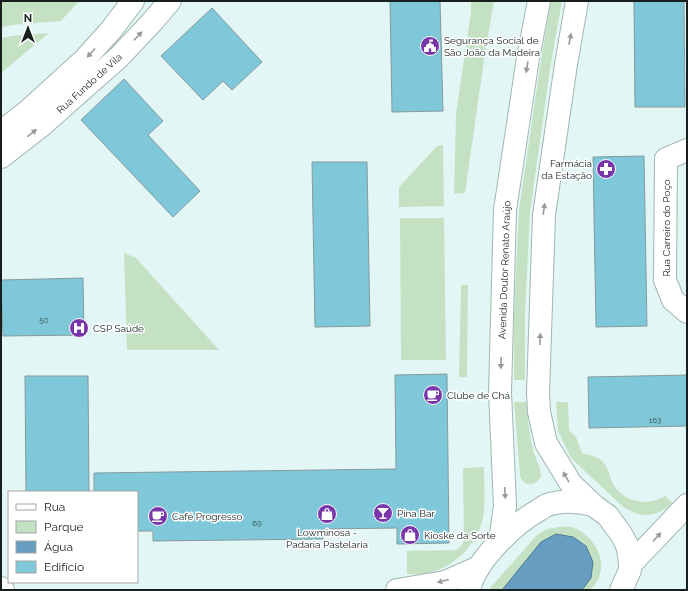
<svg xmlns="http://www.w3.org/2000/svg" width="688" height="591" font-family="Raleway,sans-serif">
	<rect width="100%" height="100%" fill="#e2f7f5"/>
	<g fill="#c4e2c3">
		<path d="M1,1H79L61,21L11,25L1,28Z"/>
		<path d="M471,1H494L485,53L465,193L454,194L456,114L471,12Z"/>
		<path d="M551,1H562L551,63L530,212L525,315V380H514V314L519,210L541,60Z"/>
		<path d="M49,33L1,73V38L11,36Z"/>
		<path d="M443,145L444,206L399,207V187L437,146Z"/>
		<path d="M400,218H444L446,360H401Z"/>
		<path d="M124,253L136,258L219,350H127Z"/>
		<path d="M461,285H468L467,377H459Z"/>
		<path d="M514,402H527C528,421 529,440 536,458C537,463 542,471 541,476C539,481 534,485 529,484C524,484 522,480 520,476Z"/>
		<path d="M556,402H568L569,430L576,437L582,453C588,455 598,457 602,461C609,468 609,476 613,484C621,498 637,504 653,501C657,500 661,498 665,496L673,503C656,518 641,519 622,506L571,458L558,431Z"/>
		<path d="M484,467C484,481 485,496 484,510C482,540 457,566 429,573C422,575 414,574 407,574V551L456,550L461,546L464,540L463,468Z"/>
		<path d="M559,527C563,527 568,526 572,527C593,534 608,559 598,580C596,584 593,587 590,590H489L490,588L537,535L547,529Z"/>
	</g>
	<path fill="#669dc0" stroke="#4f7890" d="M556,534L573,537L586,546L593,562L591,578L582,590H502L541,542Z"/>
	<g fill="#7ec8d9" stroke="#86999e">
		<path d="M390,1H440L443,111L392,112Z"/>
		<path d="M634,1H684L685,107H635Z"/>
		<path d="M212,8L262,62L232,90L223,81L203,100L161,56Z"/>
		<path d="M124,79L163,121L148,135L200,191L173,217L81,120Z"/>
		<path d="M644,156L647,326L596,327L593,157Z"/>
		<path d="M312,162H367L370,326L315,327Z"/>
		<path d="M83,278L84,335L3,336L1,280Z"/>
		<path d="M447,374L449,543L397,544V528L323,529V539L153,541V531H137V492H94V473L396,469L395,375Z"/>
		<path d="M687,375V426L589,428L588,377Z"/>
		<path d="M25,376H88L89,492H26Z"/>
	</g>
	<g fill="none" stroke-linecap="round" stroke-linejoin="round">
		<defs>
			<g id="street">
				<path d="M1,132L28,111L83,61L111,30L133,1"/>
				<path d="M687,150L666,159L665,280L673,300L687,312"/>
				<path d="M1,157L41,126L119,57L152,22L170,1"/>
				<path d="M630,565L687,505"/>
			</g>
			<g id="secondary">
				<path d="M577,1L566,64L544,215L538,393L539,412L546,443L571,484L593,505L608,516L621,534L627,545L629,555L630,565V570L623,586L621,590"/>
				<path d="M500,540L505,506L500,392L505,210L528,58L539,1"/>
				<path d="M1,588L3,590"/>
				<path d="M397,590L445,582L479,567"/>
				<path d="M469,590C475,561 514,524 539,510C542,508 546,505 550,504C565,500 578,501 593,505"/>
			</g>
		</defs>
		<use href="#street" stroke="#a1b5b3" stroke-width="24"/>
		<use href="#secondary" stroke="#a1b5b3" stroke-width="24"/>
		<use href="#street" stroke="#fff" stroke-width="22"/>
		<use href="#secondary" stroke="#fff" stroke-width="22"/>
	</g>
	<defs><path id="oneway-solid" d="M-6-.8H1V-3.2L6.5 0L1 3.2V.8H-6Z"/></defs>
	<g fill="#979b9a">
		<use href="#oneway-solid" transform="translate(138 36) rotate(-47)"/>
		<use href="#oneway-solid" transform="translate(570 39) rotate(-79)"/>
		<use href="#oneway-solid" transform="translate(91 53) rotate(132)"/>
		<use href="#oneway-solid" transform="translate(527 67) rotate(99)"/>
		<use href="#oneway-solid" transform="translate(32 133) rotate(-38)"/>
		<use href="#oneway-solid" transform="translate(544 209) rotate(-82)"/>
		<use href="#oneway-solid" transform="translate(540 339) rotate(-88)"/>
		<use href="#oneway-solid" transform="translate(501 363) rotate(92)"/>
		<use href="#oneway-solid" transform="translate(566 477) rotate(-120)"/>
		<use href="#oneway-solid" transform="translate(505 493) rotate(88)"/>
		<use href="#oneway-solid" transform="translate(657 537) rotate(-47)"/>
		<use href="#oneway-solid" transform="translate(443 581) rotate(165)"/>
	</g>
	<defs>
		<symbol id="civic-disc" viewBox="-11 -11 22 22"><circle r="9.5" fill="#7836aa" stroke="#fff"/><path d="M-.6-6.5H3V-4.5H.6V-3L4-1V1h2V6H-6V1h2V-1L-.6-3ZM-1.2 2.5V6h2.4V2.5Z" fill="#fff"/></symbol>
		<symbol id="pharmacy-disc" viewBox="-11 -11 22 22"><circle r="9.5" fill="#7836aa" stroke="#fff"/><path d="M-2-6h4v4h4v4h-4v4h-4v-4h-4v-4h4Z" fill="#fff"/></symbol>
		<symbol id="hospital-disc" viewBox="-11 -11 22 22"><circle r="9.5" fill="#7836aa" stroke="#fff"/><path d="M-5-5h3v3.5h4V-5h3V5h-3V1.5h-4V5h-3Z" fill="#fff"/></symbol>
		<symbol id="cafe-disc" viewBox="-11 -11 22 22"><circle r="9.5" fill="#7836aa" stroke="#fff"/><path d="M-5.5-4.5H6V0H3Q3 3.5 0 3.5H-2.5Q-5.5 3.5-5.5 0ZM3-3.2v2h1.7v-2ZM-6 4.5H4V6H-6Z" fill="#fff"/></symbol>
		<symbol id="bar-disc" viewBox="-11 -11 22 22"><circle r="9.5" fill="#7836aa" stroke="#fff"/><path d="M-6-5H6L.8 .8V4.5H3.5V6h-7V4.5H-.8V.8Z" fill="#fff"/></symbol>
		<symbol id="shop-disc" viewBox="-11 -11 22 22"><circle r="9.5" fill="#7836aa" stroke="#fff"/><path d="M-5-2.5h2.3a2.7 3.5 0 0 1 5.4 0H5L5.5 6h-11ZM-1.5-2.5h3a1.5 2.3 0 0 0-3 0Z" fill="#fff"/></symbol>
	</defs>
	<g fill-rule="evenodd">
		<use href="#civic-disc" x="419" y="35" width="22" height="22"/>
		<use href="#pharmacy-disc" x="595" y="158" width="22" height="22"/>
		<use href="#hospital-disc" x="68" y="317" width="22" height="22"/>
		<use href="#cafe-disc" x="422" y="384" width="22" height="22"/>
		<use href="#bar-disc" x="372" y="502" width="22" height="22"/>
		<use href="#shop-disc" x="316" y="503" width="22" height="22"/>
		<use href="#cafe-disc" x="147" y="505" width="22" height="22"/>
		<use href="#shop-disc" x="399" y="524" width="22" height="22"/>
	</g>
	<g text-anchor="middle" stroke-width="3" stroke-linejoin="round" paint-order="stroke">
		<g font-size="8" fill="#324a4e">
			<text x="44" y="323">50</text>
			<text x="655" y="423">163</text>
			<text x="257" y="526">69</text>
		</g>
		<g font-size="10" fill="#18201f" stroke="#fff" text-anchor="start">
			<text x="444" y="44">Segurança Social de<tspan x="444" dy="12">São João da Madeira</tspan></text>
			<text x="592" y="167" text-anchor="end">Farmácia<tspan x="592" dy="12">da Estação</tspan></text>
			<text x="93" y="332">CSP Saúde</text>
			<text x="447" y="399">Clube de Chá</text>
			<text x="397" y="517">Pina Bar</text>
			<text x="172" y="520">Café Progresso</text>
			<text x="327" y="536" text-anchor="middle">Lowminosa -<tspan x="327" dy="12">Padaria Pastelaria</tspan></text>
			<text x="424" y="539">Kioske da Sorte</text>
		</g>
		<g font-size="10" fill="#18201f" stroke="#fff">
			<text transform="translate(89 83) rotate(-42)" y="4">Rua Fundo de Vila</text>
			<text transform="translate(666 228) rotate(-90)" y="4">Rua Carreiro do Poço</text>
			<text transform="translate(504 270) rotate(-88)" y="4">Avenida Doutor Renato Araújo</text>
		</g>
	</g>
	<rect width="688" height="591" fill="none" stroke="#18201f" stroke-width="4"/>
	<rect x="8" y="491" width="130" height="92" fill="#ffffff" stroke="#a3a6a5"/>
	<rect x="16" y="504" width="20" height="6" fill="#ffffff" stroke="#a3a6a5"/>
	<text x="44" y="511" font-size="12" fill="#18201f">Rua</text>
	<rect x="16" y="521" width="20" height="12" fill="#c4e2c3" stroke="#a3a6a5"/>
	<text x="44" y="531" font-size="12" fill="#18201f">Parque</text>
	<rect x="16" y="541" width="20" height="12" fill="#669dc0" stroke="#a3a6a5"/>
	<text x="44" y="551" font-size="12" fill="#18201f">Água</text>
	<rect x="16" y="561" width="20" height="12" fill="#7ec8d9" stroke="#a3a6a5"/>
	<text x="44" y="571" font-size="12" fill="#18201f">Edifício</text>
	<g transform="translate(28 28)" stroke="#ffffff" stroke-width="3" paint-order="stroke">
	<path d="M0-3L7 15L0 10L-7 15Z" fill="#18201f"/>
	<text y="-6" font-size="11" font-weight="bold" text-anchor="middle" fill="#18201f">N</text>
	</g>
</svg>
